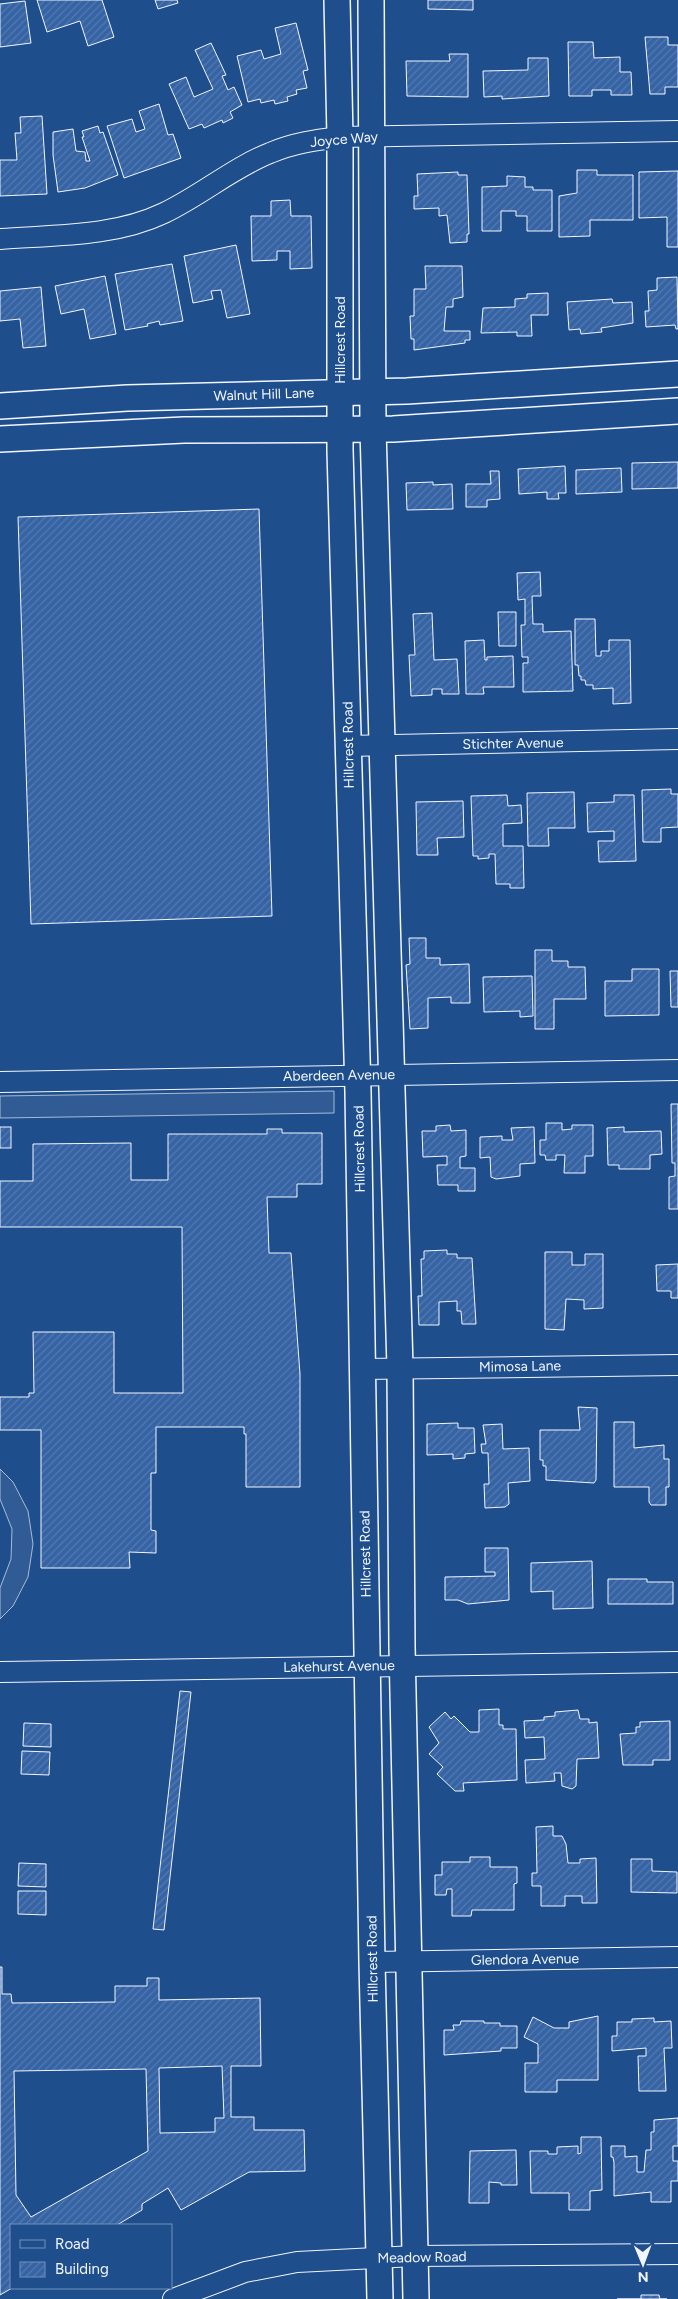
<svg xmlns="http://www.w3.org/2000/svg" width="678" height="2299" font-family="Figtree,sans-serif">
	<defs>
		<pattern id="building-hatch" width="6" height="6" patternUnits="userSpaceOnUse" patternTransform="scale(1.25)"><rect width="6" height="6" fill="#3563a3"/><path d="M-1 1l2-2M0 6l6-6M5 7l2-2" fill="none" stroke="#537ab1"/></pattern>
	</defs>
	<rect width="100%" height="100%" fill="#1f4e8c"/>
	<g fill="#305b95" stroke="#a8bbd7">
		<path d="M334,1091V1113L0,1118V1096Z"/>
		<path d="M0,1469L13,1482L28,1511L33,1544L28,1577L13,1606L0,1619V1588L11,1559L12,1529L0,1499Z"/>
	</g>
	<g fill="url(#building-hatch)" stroke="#f2f6ff" fill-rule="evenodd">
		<path d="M37,0H102L114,37L88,46L80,21L47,32Z"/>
		<path d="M155,0H177L178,3L158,9Z"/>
		<path d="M428,0H473V10L428,9Z"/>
		<path d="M25,1L31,43L0,47V4Z"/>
		<path d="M296,23L308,70L303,71L307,88L296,90L297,94L287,97L288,101L275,104L274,100L261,103L260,99L248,102L237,56L261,50L264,59L281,54L275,28Z"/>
		<path d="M645,37H668V45H678V87H665V94H650Z"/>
		<path d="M568,42H593L594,58L620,57V72H631L632,95H611V90H592V96H569Z"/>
		<path d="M211,43L226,75L222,76L228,90L234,87L242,105L230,112L233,118L223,123L222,120L204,128L202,124L189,129L169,84L186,77L194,97L213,89L195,50Z"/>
		<path d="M449,54H468V97L407,96L406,61H450Z"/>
		<path d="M528,58H548L549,96L502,99V96L484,97L483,71L528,70Z"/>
		<path d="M159,104L168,135L173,134L181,158L124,178L107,126L132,119L136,132L145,129L139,111Z"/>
		<path d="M42,116L47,194L0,196V160H17L15,133H21L20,117Z"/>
		<path d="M98,126L100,133L103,132L118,175L85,188L58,192L53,155V132L73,129L76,151L85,152L86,161H90L82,137H84L82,131Z"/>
		<path d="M577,170H597V175H633V220H590V236L559,237V196L577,193Z"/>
		<path d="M678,171V247H667V217L639,218V172Z"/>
		<path d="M458,172V175H467L469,234H467V242L450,243L447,215L439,216V208L414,209V196H418L417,174Z"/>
		<path d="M507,176L525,177V187H533V190H552V231H527V216H516V211H501V231H482V187L507,186Z"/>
		<path d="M290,200L291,216H311L312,268L290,269V251H277V260L252,261L251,216H271V201Z"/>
		<path d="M236,245L250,314L227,318L221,290L211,291L213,299L193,303L184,256Z"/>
		<path d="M172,264L183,321L160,325L159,321L147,324L148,326L125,330L115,274Z"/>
		<path d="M425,266H462L463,297L453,299V307H446L444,331H470V340H465V343L414,350V339H411L410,316H414V289H426Z"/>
		<path d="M105,276L116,334L90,339L84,309L61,314L55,286Z"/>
		<path d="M677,277L678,329H676L675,325L646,327L645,311H649L648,291L657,290V278Z"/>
		<path d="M41,287L46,346L23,348L20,319L0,321V291Z"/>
		<path d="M548,293V315H531L532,336H517V332L481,333L483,308L515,307V299L527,298V294Z"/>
		<path d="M612,299L613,303L632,302L633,323L601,328L602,332L581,334L580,329L569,330L567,302Z"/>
		<path d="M678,462V488L632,489V463Z"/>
		<path d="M565,466L566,493H558L559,499H547V492L519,494L518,469Z"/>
		<path d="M621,468L622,492L576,494V470Z"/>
		<path d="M490,471H499L500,499L487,500V507H466V484H491Z"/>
		<path d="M433,482V485L452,484L453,509L407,510L406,483Z"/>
		<path d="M259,509L272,916L31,924L18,517Z"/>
		<path d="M540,572L541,596H532L533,624H543V632L571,631L573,691L523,692V663H528V657H522L521,625H525V599L518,600L517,573Z"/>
		<path d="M498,612H516V646H499Z"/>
		<path d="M432,613L434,660L457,659L459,694H442V689H432V695L411,696L409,655H415L413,614Z"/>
		<path d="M575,619H595L596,656H601V651H609V640H630L631,703L613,704V688L593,689V685H586L585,680H581V676H579L578,665H575Z"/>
		<path d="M484,640L485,660H487V657L513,656L514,687H483L484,694H466L465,641Z"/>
		<path d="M671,789V794H678V827L661,828V842H643L642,790Z"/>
		<path d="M574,792L575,828H548L549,846H528L527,793Z"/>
		<path d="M507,795L508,806L521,805L522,823L503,824V846H523L524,888H510V884H496L495,854H489V858L478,859V856H473L471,796Z"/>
		<path d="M614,795H634L636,861L599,862L598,841H614V831L588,832L587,803L614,802Z"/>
		<path d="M463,801L464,837L437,838L438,855H417L416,802Z"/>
		<path d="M409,938H426V958H440V965L469,964L470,1003H451V997L428,998V1028L410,1029L406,965L410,964Z"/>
		<path d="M535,950H552V961H568V967H585L586,999H554V1029H535Z"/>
		<path d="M632,969H659V1015L605,1016V981H632Z"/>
		<path d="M670,971H678V1007H671Z"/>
		<path d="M532,976L533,1016L520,1017V1011L484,1012L483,977Z"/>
		<path d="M671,1104H678V1209H669V1177L675,1176V1163H672Z"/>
		<path d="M546,1123H562V1130L572,1129V1125H593V1156H585V1173H564L565,1155H556V1160H546L545,1155H540V1140H546Z"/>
		<path d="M450,1125L451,1131L466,1130V1156L460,1157V1168H475V1191H458V1185H438L437,1165H447V1156L423,1157L422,1131H436V1126Z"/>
		<rect x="0" y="1127" width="11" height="21"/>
		<path d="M534,1127L535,1163L520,1164V1176L496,1179L491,1177L490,1157L480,1158V1137L502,1136V1140H513L511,1128Z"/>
		<path d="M624,1127V1132L661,1131L662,1154L650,1155V1169H619V1165H608L607,1128Z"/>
		<path d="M267,1129H282V1133H322V1184H297V1197H267L269,1253H291L300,1374V1487H246V1434H244V1427H156V1473H151V1530L156,1531V1553L129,1552L130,1568H41V1430H0V1397H29V1393H34L33,1332H114V1393H183L182,1227H0V1181H33V1144L131,1143V1180H168V1134H267Z"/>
		<path d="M447,1250V1254H457V1258H472L476,1324H462L461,1311H457V1301L439,1302V1325H419L418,1296H422L421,1259H424V1251Z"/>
		<path d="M545,1252H572V1265H585V1254H603V1308L584,1309V1300L566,1299L564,1330L545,1329Z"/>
		<path d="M678,1264V1298H671V1291H657L656,1265Z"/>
		<path d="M578,1407L597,1408L596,1480L594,1483L546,1480V1466H543V1460H540V1430H580Z"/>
		<path d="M614,1422H634V1448L664,1445V1459H669V1487H666V1505H651L649,1502V1487H614Z"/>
		<path d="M458,1423V1428H474L475,1453L465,1454V1458L453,1459V1454L427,1455V1424Z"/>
		<path d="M502,1424L503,1449L529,1448L530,1481L508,1483L509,1504L505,1507L485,1508L484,1484H489L488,1453H482L481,1444H486L483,1425Z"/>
		<path d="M485,1548H508L509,1600L468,1604L458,1600H445V1577L495,1576V1572H485Z"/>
		<path d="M592,1561L593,1608L553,1609V1591L531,1592V1563Z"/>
		<path d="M608,1579H647V1582H673V1604H608Z"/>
		<path d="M180,1691L191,1692L164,1930L153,1929Z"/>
		<path d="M499,1709V1725H503V1729H516L517,1780L463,1783L464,1791H455L437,1774L443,1767L429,1754L439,1743L429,1727L445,1712L451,1719L454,1716L470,1732H479V1710Z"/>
		<path d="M578,1710L580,1719H589V1723L597,1722L599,1758L577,1759L576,1786L572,1789L562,1786L561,1773H554L555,1781L526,1783L525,1760L545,1759L544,1737L525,1738L524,1721L544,1720V1717L555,1716V1712Z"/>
		<path d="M670,1721V1760H653V1765H623L620,1734L636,1733V1727H640V1722Z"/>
		<path d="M24,1723L51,1724V1747L23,1746Z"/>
		<path d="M22,1751L50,1752L49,1775L21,1774Z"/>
		<path d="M553,1826V1836H562L566,1844L568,1863H580V1859L596,1858L597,1903H582V1896H565V1906H541V1886H532V1873H537L536,1827Z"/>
		<path d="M470,1857H490V1867H517V1883L514,1884V1910H472L471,1916H452V1889H447L446,1895H435V1875H442V1862H470Z"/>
		<path d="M631,1859H652V1871L677,1872V1893L631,1892Z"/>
		<path d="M19,1863L46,1864V1887L18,1886Z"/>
		<path d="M18,1891H46V1915L18,1914Z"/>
		<path d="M0,1967H2V1994H11L12,2003L115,2002V1986H147V1978H159V2000L260,1998L261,2066H231V2117H254V2130H304L305,2171L249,2172L181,2210L168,2188L142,2204V2210L117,2225H11L12,2288L0,2295ZM222,2066L224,2118H215V2132L160,2133L159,2068ZM146,2069L148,2151L31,2217L16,2195L14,2071Z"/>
		<path d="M598,2016V2080H557V2092H525V2063H538V2044L524,2037L533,2017L554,2028H569V2022Z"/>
		<path d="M654,2018V2022L671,2021L672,2048H664L666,2091H639L638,2056H646V2048L612,2051V2036H617V2022H632V2019Z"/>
		<path d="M461,2021H484V2023H500V2026H517V2048H501V2051L444,2055V2030H454L453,2025H460Z"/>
		<path d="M678,2118V2146H673V2161H678V2181H671V2202H651V2192L614,2196V2163L613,2157H611V2146H625V2157L637,2156V2172H644L646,2150H651V2132H654V2120Z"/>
		<path d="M581,2137H601L602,2190L590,2191V2210H569V2193H531L530,2151H548V2154H557V2147L578,2146V2154L581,2153Z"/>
		<path d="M516,2150L517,2185H501V2183L489,2182V2203H469L470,2151Z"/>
		<path d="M641,2295H659L660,2299H667H617H641Z"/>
	</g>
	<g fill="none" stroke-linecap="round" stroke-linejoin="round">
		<defs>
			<g id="minor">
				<path d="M0,239C54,235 114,237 164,213C200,196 234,167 270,153C293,143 316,140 340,137L678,131"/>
				<path d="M347,746L678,739"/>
				<path d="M0,1082L678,1070"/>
				<path d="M362,1369L678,1365"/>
				<path d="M0,1672L678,1662"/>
				<path d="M372,1962L678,1957"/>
				<path d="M173,2299L245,2272L297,2262L415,2256L678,2254"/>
			</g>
			<g id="major">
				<path d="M337,0L340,137V450L358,1092L372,1962L380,2299"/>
				<path d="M371,0L373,429L400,1368L402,1646L416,2299"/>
				<path d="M0,406L127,398L407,391L678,374"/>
				<path d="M0,439L184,430L393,429L678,411"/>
			</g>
		</defs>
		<use href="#minor" stroke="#f2f6ff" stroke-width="22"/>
		<use href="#major" stroke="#f2f6ff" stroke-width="28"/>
		<use href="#minor" stroke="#1f4e8c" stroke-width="20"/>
		<use href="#major" stroke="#1f4e8c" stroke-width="25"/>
	</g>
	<g text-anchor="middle" stroke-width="4" stroke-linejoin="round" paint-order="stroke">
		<g font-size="14" fill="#f2f6ff" stroke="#1f4e8c">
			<text transform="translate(344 139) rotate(-5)" y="5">Joyce Way</text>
			<text transform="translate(340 340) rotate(-90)" y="5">Hillcrest Road</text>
			<text transform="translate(264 394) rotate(-2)" y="5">Walnut Hill Lane</text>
			<text transform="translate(513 743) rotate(-1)" y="5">Stichter Avenue</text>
			<text transform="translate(348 745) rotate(-91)" y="5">Hillcrest Road</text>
			<text transform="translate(339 1075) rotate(-1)" y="5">Aberdeen Avenue</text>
			<text transform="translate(359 1149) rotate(-91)" y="5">Hillcrest Road</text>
			<text transform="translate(520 1366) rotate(-1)" y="5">Mimosa Lane</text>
			<text transform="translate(365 1554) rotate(-91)" y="5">Hillcrest Road</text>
			<text transform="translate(339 1666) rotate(-1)" y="5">Lakehurst Avenue</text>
			<text transform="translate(372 1959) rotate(-91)" y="5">Hillcrest Road</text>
			<text transform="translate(525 1959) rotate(-1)" y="5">Glendora Avenue</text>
			<text transform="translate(422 2257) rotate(-1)" y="5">Meadow Road</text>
		</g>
	</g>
	<rect x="10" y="2224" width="162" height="65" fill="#1f4e8c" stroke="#7391ba"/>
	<rect x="20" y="2240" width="25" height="8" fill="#1f4e8c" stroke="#7391ba"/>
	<text x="55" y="2249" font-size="15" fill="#f2f6ff">Road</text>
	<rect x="20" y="2262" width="25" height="15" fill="url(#building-hatch)" stroke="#7391ba"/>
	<text x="55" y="2274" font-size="15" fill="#f2f6ff">Building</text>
	<g transform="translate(643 2264) rotate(179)" stroke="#1f4e8c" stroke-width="4" paint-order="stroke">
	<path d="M0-4L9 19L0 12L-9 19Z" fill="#f2f6ff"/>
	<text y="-8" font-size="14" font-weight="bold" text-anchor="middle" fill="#f2f6ff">N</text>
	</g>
</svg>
